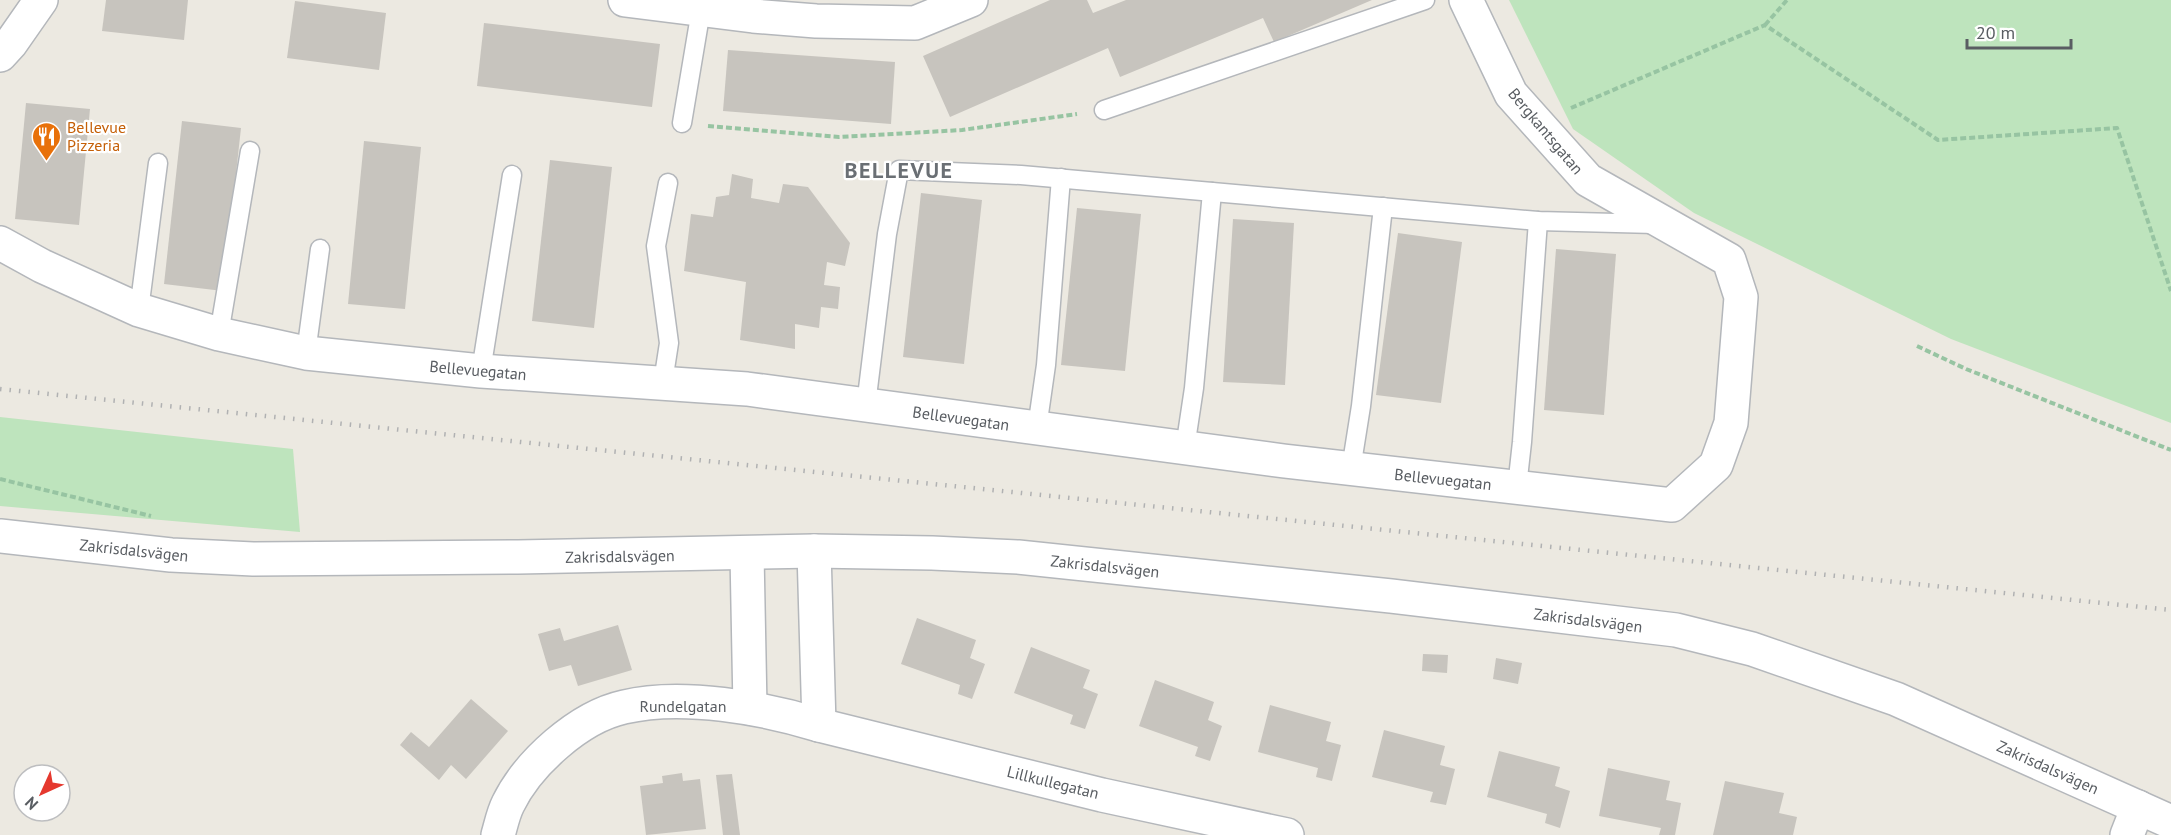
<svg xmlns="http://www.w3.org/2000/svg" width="2171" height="835" font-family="'PT Sans',sans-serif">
	<rect width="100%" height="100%" fill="#ece9e1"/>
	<g fill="#bee4bd">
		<path d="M1509,0H2171V423L1951,339L1694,213L1573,129Z"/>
		<path d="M0,417L293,449L300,532L0,506Z"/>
	</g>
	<g fill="#c7c4be">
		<path d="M106,0H188L184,40L102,31Z"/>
		<path d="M1050,0H1087L1093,13L1126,0H1372L1274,42L1263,18L1120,77L1108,48L950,117L923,56Z"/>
		<path d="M295,1L386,13L379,70L287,58Z"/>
		<path d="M484,23L660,44L652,107L477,86Z"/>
		<path d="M728,50L895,62L891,124L723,111Z"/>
		<path d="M26,103L90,109L79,225L15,219Z"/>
		<path d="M182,121L241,128L223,291L164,284Z"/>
		<path d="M364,141L421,147L405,309L348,304Z"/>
		<path d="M550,160L612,167L594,328L532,321Z"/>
		<path d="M732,174L753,179L751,198L779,203L783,184L808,187L850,243L845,266L827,262L824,285L840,287L838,309L821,307L819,328L795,324V349L740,340L746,282L684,271L691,214L713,217L716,197L729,195Z"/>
		<path d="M921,193L982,200L964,364L903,357Z"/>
		<path d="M1077,208L1141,214L1125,371L1061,365Z"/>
		<path d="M1233,219L1294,223L1285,385L1223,382Z"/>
		<path d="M1398,233L1462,242L1441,403L1376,395Z"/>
		<path d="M1556,249L1616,254L1604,415L1544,410Z"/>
		<path d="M917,618L976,640L970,658L985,664L972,699L958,694L960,685L901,664Z"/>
		<path d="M618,625L632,670L578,686L571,665L549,671L538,634L560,628L564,641Z"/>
		<path d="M1031,647L1090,670L1083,688L1098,694L1085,729L1070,724L1073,715L1014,693Z"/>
		<path d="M1423,654L1448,655L1447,673L1422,671Z"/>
		<path d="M1496,658L1522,663L1518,684L1493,679Z"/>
		<path d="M1155,680L1214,702L1208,720L1222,726L1210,761L1195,756L1198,747L1139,726Z"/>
		<path d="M471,699L508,731L466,779L451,765L439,780L400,745L411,732L429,747Z"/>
		<path d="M1270,705L1331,722L1326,741L1341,745L1332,781L1316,777L1318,768L1258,752Z"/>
		<path d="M1384,730L1445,746L1440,765L1455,769L1446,805L1430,802L1433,792L1372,777Z"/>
		<path d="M1499,751L1560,767L1555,786L1570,791L1560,828L1545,823L1547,814L1487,797Z"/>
		<path d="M1608,768L1670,781L1666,800L1681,803L1675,835H1659L1661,828L1599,816Z"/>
		<path d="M682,773L683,781L700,779L706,829L646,835L640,786L663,783L662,776Z"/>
		<path d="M732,774L740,835H723L716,775Z"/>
		<path d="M1725,781L1784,793L1779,813L1797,817L1793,835H1713Z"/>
	</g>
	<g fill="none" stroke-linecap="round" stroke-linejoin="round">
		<defs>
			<g id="lane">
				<path d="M1104,110L1425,0"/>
				<path d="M682,123L701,10"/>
				<path d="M139,310L158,163"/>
				<path d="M219,334L250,151"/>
				<path d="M306,353L320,249"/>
				<path d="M481,371L512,175"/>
				<path d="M663,382L669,343L656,246L668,183"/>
				<path d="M866,405L887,234L899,170L1021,175L1538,221L1655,224"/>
				<path d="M1037,428L1046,365L1061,178"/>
				<path d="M1185,448L1194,388L1212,192"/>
				<path d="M1351,469L1361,406L1383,207"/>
				<path d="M1517,487L1522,442L1538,221"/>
			</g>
			<g id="street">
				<path d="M625,0L753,16L816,21L915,23L971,0"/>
				<path d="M0,55L11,43L41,0"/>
				<path d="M0,243L42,266L139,310L219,334L306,353L481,371L747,389L1284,461L1672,505L1716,465L1731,423L1741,297L1729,260L1588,180L1511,94L1466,0"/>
				<path d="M0,536L171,555L253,559L518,557L814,551L932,553L1018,557L1391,596L1676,630L1752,649L1896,699L2171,822"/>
				<path d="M814,551L819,725"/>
				<path d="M747,554L750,708"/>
				<path d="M498,835C501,825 503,814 508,804C528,763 579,717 624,707C682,693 764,708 819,725L1102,795L1287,835"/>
				<path d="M2127,835L2138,807"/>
			</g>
		</defs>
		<use href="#lane" stroke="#b4b7bb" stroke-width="21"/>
		<use href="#street" stroke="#b4b7bb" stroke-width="36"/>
		<g stroke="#97c4a2" stroke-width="4" stroke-dasharray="6 3" stroke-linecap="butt">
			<path d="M1765,25L1787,0"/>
			<path d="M1571,108L1765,25L1938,140L2117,128L2171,291"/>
			<path d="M708,126L839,137L962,130L1077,114"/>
			<path d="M1917,346L1966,369L2171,450"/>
			<path d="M0,479L151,516"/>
		</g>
		<use href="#lane" stroke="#fff" stroke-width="18"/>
		<use href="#street" stroke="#fff" stroke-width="33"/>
		<path stroke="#b0b1b2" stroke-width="4.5" stroke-dasharray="1.5 8" stroke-linecap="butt" d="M0,389L2171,610"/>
	</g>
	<defs>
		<symbol id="restaurant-pin" viewBox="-11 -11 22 30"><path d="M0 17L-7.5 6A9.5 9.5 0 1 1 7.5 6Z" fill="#e8710a" stroke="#fff"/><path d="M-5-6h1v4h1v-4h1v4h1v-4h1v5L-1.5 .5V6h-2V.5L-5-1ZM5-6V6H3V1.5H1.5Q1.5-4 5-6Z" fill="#fff"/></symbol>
	</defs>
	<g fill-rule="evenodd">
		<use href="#restaurant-pin" x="30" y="120" width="33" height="45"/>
	</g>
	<g text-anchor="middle" stroke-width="4.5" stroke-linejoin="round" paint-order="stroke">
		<g font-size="16" fill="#c56008" stroke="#fff" text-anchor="start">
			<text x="67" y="133">Bellevue<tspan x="67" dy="18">Pizzeria</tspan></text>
		</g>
		<g font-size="16" fill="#595d62" stroke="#fff">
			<text transform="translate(1546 131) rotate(50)" y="6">Bergkantsgatan</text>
			<text transform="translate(478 370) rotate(5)" y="6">Bellevuegatan</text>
			<text transform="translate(961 418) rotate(8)" y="6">Bellevuegatan</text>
			<text transform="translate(1443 479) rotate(6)" y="6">Bellevuegatan</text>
			<text transform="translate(134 550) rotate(6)" y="6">Zakrisdalsvägen</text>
			<text transform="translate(620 556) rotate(-1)" y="6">Zakrisdalsvägen</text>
			<text transform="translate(1105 566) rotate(6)" y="6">Zakrisdalsvägen</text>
			<text transform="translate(1588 620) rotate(7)" y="6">Zakrisdalsvägen</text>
			<text x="683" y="712">Rundelgatan</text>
			<text transform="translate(2048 767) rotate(24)" y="6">Zakrisdalsvägen</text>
			<text transform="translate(1053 782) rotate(14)" y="6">Lillkullegatan</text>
		</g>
		<g font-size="22" font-weight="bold" letter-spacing="1.5" fill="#6a6f74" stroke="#fff">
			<text x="899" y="178">BELLEVUE</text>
		</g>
	</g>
	<g transform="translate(42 793) rotate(225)"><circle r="28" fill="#ffffff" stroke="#bdbec0" stroke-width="1.5"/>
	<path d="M0-4.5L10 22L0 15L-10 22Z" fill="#e5382e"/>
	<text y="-9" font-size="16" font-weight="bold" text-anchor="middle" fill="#595d62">N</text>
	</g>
	<path d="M1967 39v9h104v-9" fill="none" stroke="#595d62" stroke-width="3"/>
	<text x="1976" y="39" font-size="18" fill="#595d62" stroke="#ffffff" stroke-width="4.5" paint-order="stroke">20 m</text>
</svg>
